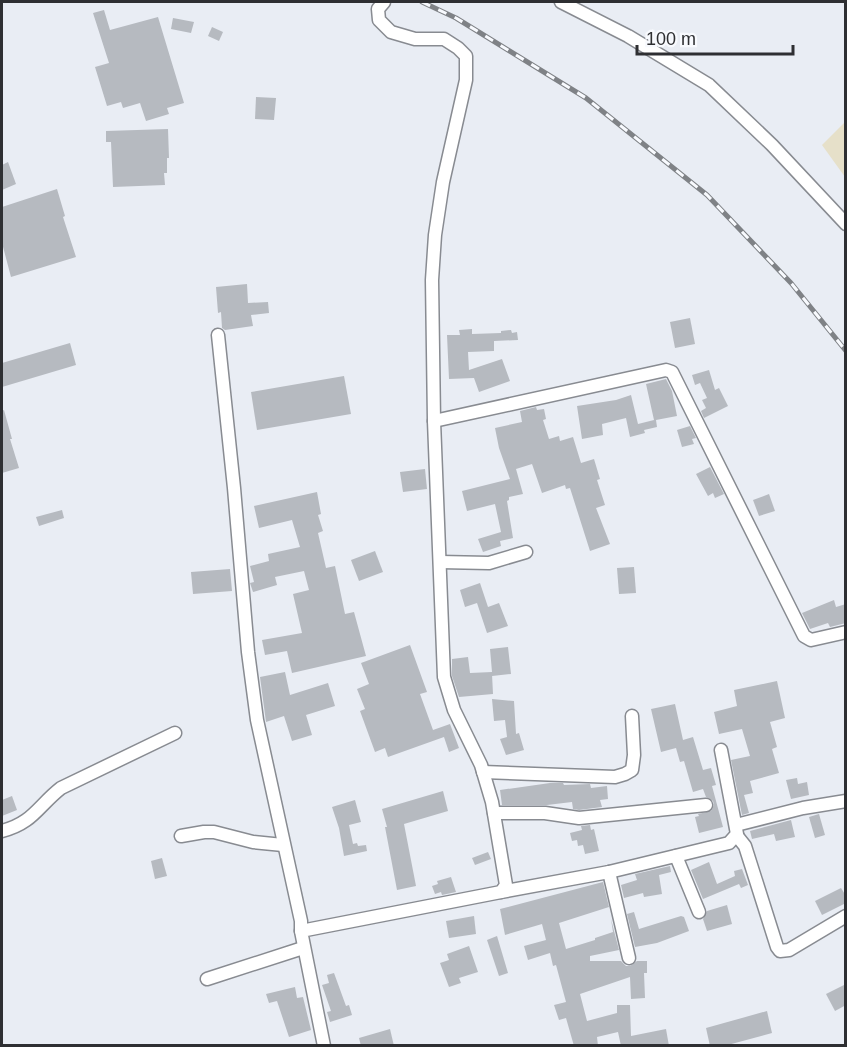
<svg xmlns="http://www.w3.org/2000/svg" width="847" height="1047" font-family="Helvetica,sans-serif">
	<rect width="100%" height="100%" fill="#e9edf4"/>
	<path fill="#e6e0c9" d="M845,122V177L822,145Z"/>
	<g fill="#b6bac0">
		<path d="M104,10L110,30L158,17L184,103L167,108L169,114L146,121L140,103L123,108L121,102L107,106L95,67L109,63L93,13Z"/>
		<path d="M173,18L194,22L191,33L171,29Z"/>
		<path d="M212,27L223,32L219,41L208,36Z"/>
		<path d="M256,97L276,98L274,120L255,119Z"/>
		<path d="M168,129L169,158H167V173H164L165,185L113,187L111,142H106V131Z"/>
		<path d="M8,162L16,184L2,190V165Z"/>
		<path d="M57,189L65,216L63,217L76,257L11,277L2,243V207Z"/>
		<path d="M247,284L248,303L268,302L269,313L251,315L253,326L225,330L222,328L221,312L218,313L216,287Z"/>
		<path d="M690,318L695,344L675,348L670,322Z"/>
		<path d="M472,329V334L501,333V331L511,330L512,333L517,332L518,340L494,341V351L468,352L469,370L502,359L510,381L479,392L474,378L449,379L447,335H460L459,330Z"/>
		<path d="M70,343L76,365L2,387V363Z"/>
		<path d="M709,370L715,390L719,388L728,406L704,418L701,411L706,408L702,400L707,398L700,383L695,385L692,375Z"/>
		<path d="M344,376L351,414L257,430L251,392Z"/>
		<path d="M666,379L672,391L677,416L656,420L657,427L644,430L645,433L630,437L626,418L602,424L603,435L582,439L577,406L616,400L631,395L638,424L654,420L646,384Z"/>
		<path d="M536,407L537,410L544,409L546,419L543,420L549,439L559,436L560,441L573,437L581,463L594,459L600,479L597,480L605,505L596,508L610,544L590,551L570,488L566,489L565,485L542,493L532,464L516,469L523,494L509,497V500L507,501L513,538L500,541L501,546L483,552L478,539L501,532L495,504L467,511L462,491L510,479L499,448L495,428L522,422L520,411Z"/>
		<path d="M4,410L12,439H10L19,468L2,473V411Z"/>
		<path d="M690,426L696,438L692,439L694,444L682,447L677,430Z"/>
		<path d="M710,467L724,494L715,498L713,493L708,496L696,474Z"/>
		<path d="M425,469L427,489L403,492L400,472Z"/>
		<path d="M317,492L321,514L318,515L323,531L318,533L326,568L335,566L345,614L354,612L366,656L292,673L287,651L265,655L262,640L302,633L293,594L309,590L304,571L275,577L277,585L253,592L250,583L254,582L250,566L269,561L268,554L300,547L292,520L259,528L254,506Z"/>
		<path d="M769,494L775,511L759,516L753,500Z"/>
		<path d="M62,510L64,518L39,526L36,517Z"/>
		<path d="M375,551L383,572L359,581L351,560Z"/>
		<path d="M634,567L636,593L619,594L617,568Z"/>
		<path d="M230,569L232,591L193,594L191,572Z"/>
		<path d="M480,583L488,607L499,603L508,626L487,633L477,603L465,607L460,590Z"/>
		<path d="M834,600L836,607L846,604V623L830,627L828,623L810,629L802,613Z"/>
		<path d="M410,645L427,692L420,694L433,730L450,724L459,748L449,752L444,737L388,757L385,748L375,752L360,711L365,709L357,689L369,684L361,663Z"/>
		<path d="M508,647L511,674L492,676V674L493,694L459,697L452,676V659L468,657L470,673L492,672L490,649Z"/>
		<path d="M285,672L290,695L328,683L335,706L306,715L312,735L292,741L284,716L266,722L260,677Z"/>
		<path d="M777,681L785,718L770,722L777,747L772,749L779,773L750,781L753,793L744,795L749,813L742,815L731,760L750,756L742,729L719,734L714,712L737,706L734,690Z"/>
		<path d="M492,699L514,701L516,734L519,733L524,750L506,755L500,739L507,737L505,720L494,721Z"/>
		<path d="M675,704L683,740L693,737L703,770L711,768L716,785L712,786L723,827L699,833L695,817L699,816L698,814L711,811L714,805L713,801L706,797L703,789L693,792L684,761L680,762L676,748L661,752L651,709Z"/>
		<path d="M797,778L798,784L807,782L809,795L791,799L786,780Z"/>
		<path d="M550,783H563L564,785L590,784L591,788L607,786L608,799L600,800L602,807L579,810L573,809L572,802L547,805H502L500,790Z"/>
		<path d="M443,791L448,811L404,824L416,886L397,890L385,827H387L382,809Z"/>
		<path d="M12,796L17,810L2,816V800Z"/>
		<path d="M355,800L361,822L349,825L353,844L357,843L358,846L366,845L367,851L344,856L339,828L332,807Z"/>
		<path d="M819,814L825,835L815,838L809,817Z"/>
		<path d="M791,820L795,837L776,841L774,834L752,839L750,831Z"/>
		<path d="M590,825L591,830L594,829L599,851L585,854L583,845L578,846L577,840L572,841L570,833L582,830L581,826Z"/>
		<path d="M488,852L491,859L475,865L472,858Z"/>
		<path d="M162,858L167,876L155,879L151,861Z"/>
		<path d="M709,862L717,884L735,876L734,871L742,869L748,885L741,888L739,884L703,899L691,870Z"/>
		<path d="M670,866L671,872L659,875L662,894L644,897L643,893L624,898L621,885L637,880L635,874Z"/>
		<path d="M451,877L456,892L442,895L441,892L435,894L432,886L438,884L437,881Z"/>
		<path d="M603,882L609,907L559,923L566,949L595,940V938L613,932L611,919L619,950L590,956V961H621L626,966H630L637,961H647V973H644L645,998L631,999L630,977L580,994L587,1021L617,1013V1005H630L631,1036L666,1029L669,1046H621L618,1032L597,1037L598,1046H574L566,1018L559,1020L554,1005L566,1002L556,965L553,966L550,953L528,960L524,946L546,940L542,924L505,935L500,909Z"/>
		<path d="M841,888L846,896V903L822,915L815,901Z"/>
		<path d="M727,905L732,924L707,931L703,919L707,911Z"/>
		<path d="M634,912L639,929L681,916L684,917L689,931L657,943L635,947L627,914Z"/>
		<path d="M474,916L476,934L449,938L446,921Z"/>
		<path d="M497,936L508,973L499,976L487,940Z"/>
		<path d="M469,946L478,972L459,978L461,983L449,987L440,963L449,960L447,954Z"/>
		<path d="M334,973L346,1006L349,1005L352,1015L330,1022L327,1012L331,1011L322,985L329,983L327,975Z"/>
		<path d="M846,984V1005L835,1011L826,994Z"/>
		<path d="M295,987L297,998L303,997L311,1030L289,1037L277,1001L269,1003L266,994Z"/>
		<path d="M767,1011L772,1033L724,1046H710L706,1028Z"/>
		<path d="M390,1029L394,1046H361L359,1038Z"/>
	</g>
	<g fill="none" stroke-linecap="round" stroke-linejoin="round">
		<defs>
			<g id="minor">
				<path d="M561,2L628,36L709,85L772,145L846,224"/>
				<path d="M218,335L234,488L248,652L257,720L301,921V931"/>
				<path d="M434,421L666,370L672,372L804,636L811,640L846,632"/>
				<path d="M440,562L489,563L526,552"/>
				<path d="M483,772L615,777L625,774L632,770L634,755L632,716"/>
				<path d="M494,813H545L579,818L706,805"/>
				<path d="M736,825L803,808L846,801"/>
				<path d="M2,831C33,823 38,806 61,788L175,733"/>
				<path d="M181,836L204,832H214L253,842L283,845"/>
				<path d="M737,836L745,846L777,947L780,951L789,950L846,916"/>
				<path d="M676,856L699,912"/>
				<path d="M609,872L629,958"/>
				<path d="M501,892L609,872L729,843L737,834L721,750"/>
				<path d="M207,979L303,948"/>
				<path d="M324,1046L301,931L501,892L506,885L492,802L481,765L454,710L444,677L434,421L432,280L435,235L443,182L466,80V56L458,48L444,39H415L391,32L379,20L378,9L384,2"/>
			</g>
		</defs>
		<use href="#minor" stroke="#888b91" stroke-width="15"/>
		<use href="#minor" stroke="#fff" stroke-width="12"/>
		<defs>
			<path id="rail" d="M422,2L456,18L586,98L707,195L791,283L846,351"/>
		</defs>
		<use href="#rail" stroke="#7f8286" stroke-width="5"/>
		<use href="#rail" stroke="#f8fafe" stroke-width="3" stroke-dasharray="9" stroke-linecap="butt"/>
	</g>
	<rect width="847" height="1047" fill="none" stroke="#2e2f32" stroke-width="6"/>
	<path d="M637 45v9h156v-9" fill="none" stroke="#2e2f32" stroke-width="3"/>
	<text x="646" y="45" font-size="18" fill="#2e2f32" stroke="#f8fafe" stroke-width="4.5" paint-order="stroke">100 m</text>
</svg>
